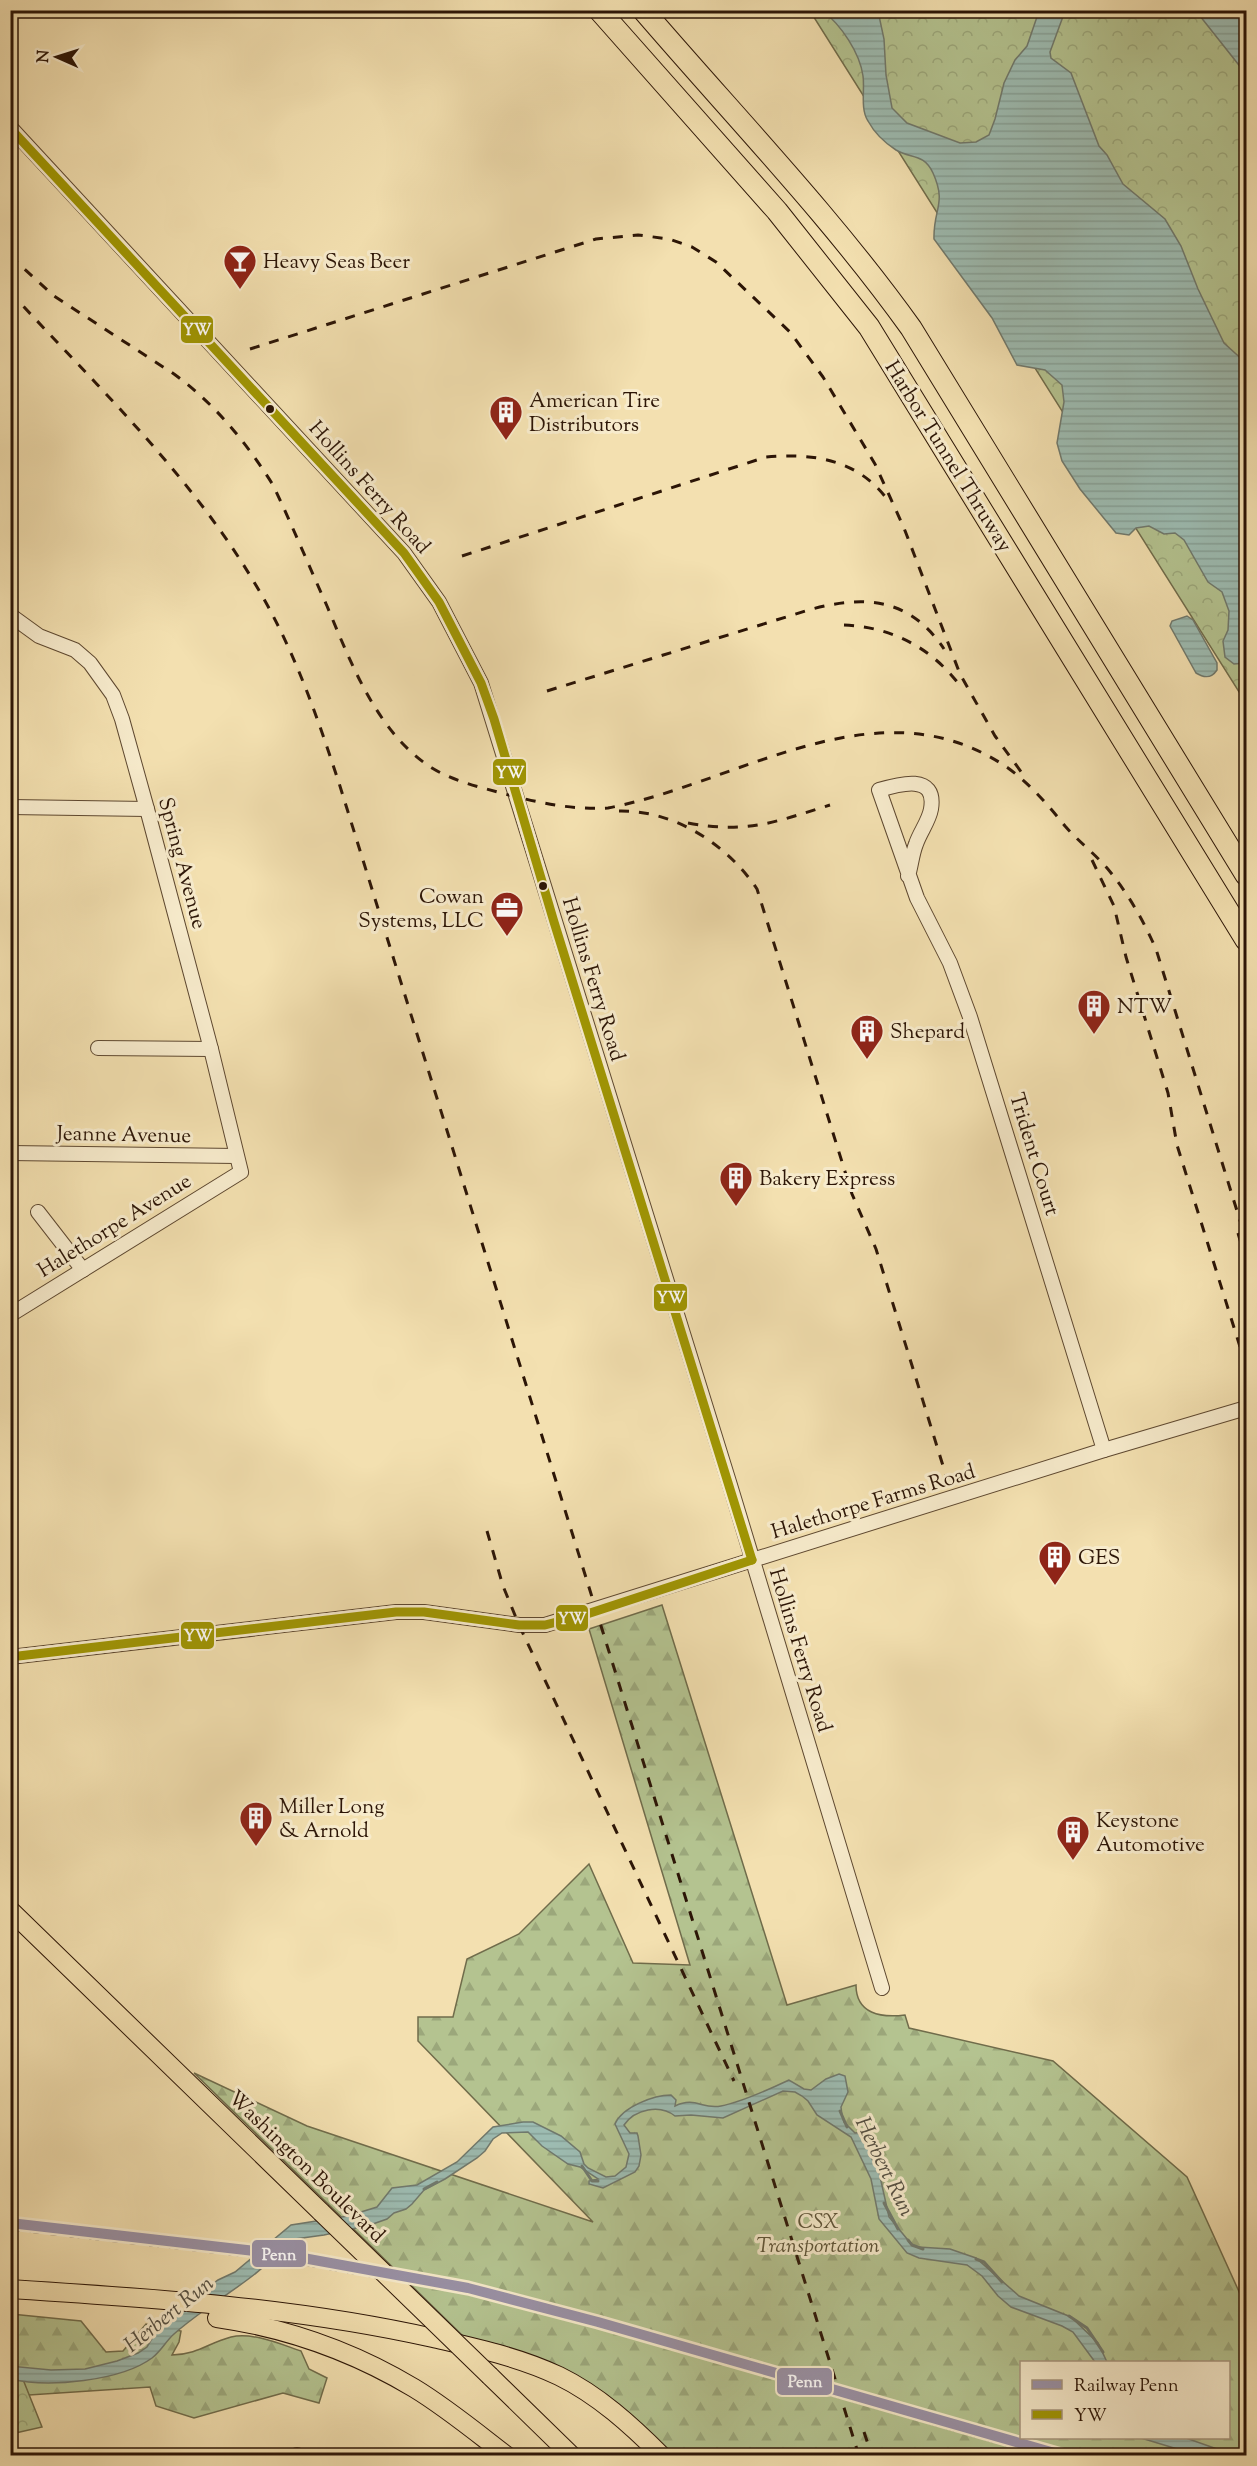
<svg xmlns="http://www.w3.org/2000/svg" width="1257" height="2466" font-family="'Sorts Mill Goudy',serif">
	<defs>
		<pattern id="forest-firs" width="22" height="20" patternUnits="userSpaceOnUse" patternTransform="scale(1.5)"><rect width="22" height="20" fill="#b4c390"/><path d="M5 1l3.5 6h-7zM16 11l3.5 6h-7z" fill="#9ba77b"/></pattern>
		<pattern id="park-crowns" width="20" height="18" patternUnits="userSpaceOnUse" patternTransform="scale(1.5)"><rect width="20" height="18" fill="#b4c390"/><path d="M2 6a3 3 0 1 1 6 0M12 15a3 3 0 1 1 6 0" fill="none" stroke="#9ba77b"/></pattern>
		<pattern id="water-rules" width="6" height="5" patternUnits="userSpaceOnUse" patternTransform="scale(1.5)"><rect width="6" height="5" fill="#9dbcb2"/><path d="M0 2.5h6" fill="none" stroke="#87a198"/></pattern>
	</defs>
	<rect width="100%" height="100%" fill="#f3e0b0"/>
	<filter id="stains"><feTurbulence type="fractalNoise" baseFrequency=".00333" numOctaves="4"/><feColorMatrix values="0 0 0 0 .2 0 0 0 0 .09 0 0 0 0 .02 0 0 0 .5 -.17"/></filter>
	<radialGradient id="worn" r=".72"><stop offset=".6" stop-color="#630" stop-opacity="0"/><stop offset="1" stop-color="#630" stop-opacity=".3"/></radialGradient>
	<g fill="url(#forest-firs)" stroke="#706c4b" stroke-width="1.5" fill-rule="evenodd">
		<path d="M662,1605L787,2005L856,1985C856,2014 881,2018 905,2015L909,2028L1053,2061L1187,2177L1246,2307V2455H668L608,2396L545,2361L507,2347L463,2336L194,2073L307,2126L593,2222L418,2041V2017H453L467,1959L519,1934L589,1864L633,1963L690,1965L589,1629ZM1022,2362H1228V2438H1022Z"/>
		<path d="M11,2314L81,2321L106,2352L123,2351L146,2324L181,2331L179,2342L172,2355C199,2354 208,2343 231,2337C253,2332 280,2344 301,2351L309,2369L327,2378L319,2403L283,2393L194,2418L156,2406L150,2387L29,2395L11,2378Z"/>
	</g>
	<g fill="url(#park-crowns)" stroke="#706c4b" stroke-width="1.5">
		<path d="M810,11H1246V703Z"/>
		<path d="M10,2367H18L42,2427L11,2434Z"/>
	</g>
	<g fill="url(#water-rules)" stroke="#70796d" stroke-width="1.5">
		<path d="M823,11H878L884,39L886,75L892,108L907,123L960,143L976,142L989,135L995,119L1004,83L1015,60L1027,46L1039,11H1065L1050,52L1051,58L1071,73L1099,146L1107,155L1123,184L1165,219L1181,246L1198,289L1224,343L1246,363V663L1234,664L1225,657L1223,641L1228,630L1229,611L1222,592L1208,582L1184,540L1175,533L1164,534L1149,526L1136,528L1129,535L1116,533L1080,489L1062,461L1057,443L1064,402L1062,385L1045,370L1017,365L992,318L934,239C933,209 947,204 933,173C924,153 911,159 896,150C885,143 874,132 868,121C860,109 865,89 863,76C860,53 841,25 823,11Z"/>
		<path d="M1196,11H1246V74Z"/>
		<path d="M1187,616L1193,620L1217,663V670C1211,679 1204,678 1196,673L1170,626L1172,621Z"/>
		<path d="M839,2074L845,2076L848,2092L841,2107L842,2115L844,2122L855,2133L866,2132L872,2159L879,2172L889,2217L912,2245L918,2247L950,2249L976,2258L1019,2296L1071,2317L1098,2343L1107,2362H1095L1073,2332L1062,2326L1011,2307L998,2296L982,2276L967,2265L919,2258L907,2253L879,2219L871,2179L851,2137L817,2115L808,2101L802,2096L795,2092L783,2091L723,2118L691,2115L675,2116C660,2104 635,2109 624,2125L630,2133H637L638,2136L641,2155L639,2166L635,2172L603,2188L589,2184V2181L598,2179L580,2167L568,2164L542,2146L528,2132L502,2133L493,2139L485,2151L477,2158L445,2179L424,2190L412,2204L406,2209L394,2213L387,2219L370,2225L324,2235L295,2239L287,2242C265,2271 235,2288 206,2309C195,2317 184,2325 174,2334C166,2341 161,2351 152,2358C121,2381 48,2388 11,2379L10,2366L51,2370L85,2369L117,2361L138,2353L147,2347L161,2323L218,2280L235,2272L291,2225L348,2216L377,2207L392,2188L417,2185L457,2162L493,2127L523,2122H533L561,2136L580,2152L584,2164L588,2168L606,2177L615,2176L626,2167L629,2154L615,2124C622,2107 654,2095 671,2095L676,2100L675,2106C696,2096 702,2110 721,2106C742,2102 770,2089 789,2080L804,2089L811,2090L826,2079Z"/>
		<path d="M1141,2438H1186L1234,2455H1197Z"/>
	</g>
	<g fill="none" stroke-linecap="round" stroke-linejoin="round">
		<g stroke="#70796d" stroke-width="3">
			<path d="M840,2111L847,2127"/>
			<path d="M582,2166L592,2181H598"/>
			<path d="M424,2189L437,2182"/>
			<path d="M884,2203L898,2229"/>
			<path d="M908,2240L912,2245L923,2249"/>
			<path d="M976,2259L984,2262L1002,2282"/>
			<path d="M1069,2316L1087,2328L1103,2352"/>
		</g>
		<defs>
			<g id="minor">
				<path d="M10,127L404,553L439,602L481,683L730,1485L882,1988"/>
				<path d="M10,615L39,636L75,650L90,663L113,695L122,719L147,809L211,1049L241,1172L10,1315"/>
				<path d="M10,807L147,809"/>
				<path d="M908,876C911,866 912,854 916,844C920,832 929,821 931,809C937,773 899,784 879,790L917,898L950,963L970,1017L1104,1450"/>
				<path d="M98,1048L211,1049"/>
				<path d="M10,1153L236,1156"/>
				<path d="M38,1212L83,1270"/>
				<path d="M10,1657L396,1612H424L519,1625H545L1104,1450L1246,1408"/>
				<path d="M297,2455V2456"/>
			</g>
			<g id="major">
				<path d="M10,1910L321,2212"/>
				<path d="M10,2289C151,2298 295,2307 433,2338C476,2348 519,2357 559,2376C598,2395 631,2425 662,2456"/>
				<path d="M217,2318C286,2328 354,2352 414,2388C447,2408 477,2433 507,2456"/>
				<path d="M490,2376L572,2456"/>
			</g>
			<g id="highway">
				<path d="M599,10L777,211L869,327L1246,940"/>
				<path d="M643,10C734,116 830,215 911,328L1246,875"/>
			</g>
		</defs>
		<use href="#minor" stroke="#5e4830" stroke-width="16"/>
		<use href="#major" stroke="#2c1506" stroke-width="20"/>
		<use href="#highway" stroke="#2c1506" stroke-width="23"/>
		<use href="#minor" stroke="#f7ebcc" stroke-width="14"/>
		<use href="#major" stroke="#f3e0b0" stroke-width="18"/>
		<use href="#highway" stroke="#f3e0b0" stroke-width="21"/>
		<g stroke="#2c1506" stroke-width="3" stroke-dasharray="10 10" stroke-linecap="butt">
			<path d="M10,256L54,296L174,374C215,404 246,442 273,485C292,525 309,566 327,606C351,663 377,733 432,768C455,782 480,787 505,794C540,803 572,810 608,808C740,783 879,679 1008,768C1030,784 1048,805 1065,826C1078,841 1094,853 1107,868C1128,893 1143,920 1156,949L1246,1240"/>
			<path d="M10,292C97,386 192,476 257,587C294,649 317,716 339,783L859,2456"/>
			<path d="M250,349L596,239L638,235L669,239L692,247L716,262L790,332L823,377L875,464L904,528L960,674L995,736L1022,773"/>
			<path d="M462,556L766,457C813,453 857,459 887,499"/>
			<path d="M844,625C890,627 929,646 958,683"/>
			<path d="M547,691L812,609C866,595 910,598 944,649"/>
			<path d="M619,811C674,810 727,844 757,889L852,1194L876,1249L948,1482"/>
			<path d="M688,823C747,834 775,822 830,805"/>
			<path d="M1092,860L1114,906L1126,957L1168,1093L1177,1145L1246,1366"/>
			<path d="M1238,1233L1246,1261"/>
			<path d="M487,1531L503,1586L519,1625L734,2081"/>
			<path d="M10,2229L275,2259L466,2293L597,2327L1045,2456"/>
			<path d="M864,2432L872,2456"/>
		</g>
		<defs>
			<path id="major-bridge" d="M321,2212L490,2376"/>
		</defs>
		<use href="#major-bridge" stroke="#2c1506" stroke-width="20" stroke-linecap="butt"/>
		<use href="#major-bridge" stroke="#f3e0b0" stroke-width="18"/>
		<defs>
			<g id="bus-1">
				<path d="M10,128L404,553L439,602L481,683L494,719L554,922L752,1560"/>
				<path d="M10,1657L396,1612H424L519,1625H545L584,1615L752,1560"/>
			</g>
		</defs>
		<use href="#bus-1" stroke="#f7ebcc" stroke-width="14"/>
		<use href="#bus-1" stroke="#a09603" stroke-width="9"/>
		<defs>
			<path id="rail-1" d="M10,2223L281,2254L468,2288L598,2322L1065,2456"/>
		</defs>
		<use href="#rail-1" stroke="#f7ebcc" stroke-width="15"/>
		<use href="#rail-1" stroke="#9991a6" stroke-width="10"/>
	</g>
	<defs>
		<symbol id="bar-pin" viewBox="-11 -11 22 30"><path d="M0 17L-7.5 6A9.5 9.5 0 1 1 7.5 6Z" fill="#8f2418" stroke="#f7ebcc"/><path d="M-6-5H6L.8 .8V4.5H3.5V6h-7V4.5H-.8V.8Z" fill="#fff"/></symbol>
		<symbol id="building-pin" viewBox="-11 -11 22 30"><path d="M0 17L-7.5 6A9.5 9.5 0 1 1 7.5 6Z" fill="#8f2418" stroke="#f7ebcc"/><path d="M-4-6H4V6H1V3H-1V6H-4ZM-2.5-4.3h1.7v1.8h-1.7ZM.8-4.3h1.7v1.8H.8ZM-2.5-1h1.7V.8h-1.7ZM.8-1h1.7V.8H.8Z" fill="#fff"/></symbol>
		<symbol id="office-pin" viewBox="-11 -11 22 30"><path d="M0 17L-7.5 6A9.5 9.5 0 1 1 7.5 6Z" fill="#8f2418" stroke="#f7ebcc"/><path d="M-6-3h4V-5.5h4V-3h4V5H-6ZM-1-4.5V-3h2v-1.5ZM-6 0V1H6V0Z" fill="#fff"/></symbol>
	</defs>
	<g fill-rule="evenodd">
		<use href="#bar-pin" x="221" y="242" width="38" height="52"/>
		<use href="#building-pin" x="487" y="393" width="38" height="52"/>
		<use href="#office-pin" x="488" y="889" width="38" height="52"/>
		<use href="#building-pin" x="1075" y="987" width="38" height="52"/>
		<use href="#building-pin" x="848" y="1012" width="38" height="52"/>
		<use href="#building-pin" x="717" y="1159" width="38" height="52"/>
		<use href="#building-pin" x="1036" y="1538" width="38" height="52"/>
		<use href="#building-pin" x="237" y="1799" width="38" height="52"/>
		<use href="#building-pin" x="1054" y="1813" width="38" height="52"/>
	</g>
	<g fill="#2c1506" stroke="#f7ebcc" stroke-width="2">
		<circle cx="270" cy="409" r="5"/>
		<circle cx="543" cy="886" r="5"/>
	</g>
	<g text-anchor="middle" stroke-width="6" stroke-linejoin="round" paint-order="stroke">
		<g font-size="21" fill="#2c1506" stroke="#f7ebcc" text-anchor="start">
			<text x="263" y="268">Heavy Seas Beer</text>
			<text x="529" y="407">American Tire<tspan x="529" dy="24">Distributors</tspan></text>
			<text x="484" y="903" text-anchor="end">Cowan<tspan x="484" dy="24">Systems, LLC</tspan></text>
			<text x="1117" y="1013">NTW</text>
			<text x="890" y="1038">Shepard</text>
			<text x="759" y="1185">Bakery Express</text>
			<text x="1078" y="1564">GES</text>
			<text x="279" y="1813">Miller Long<tspan x="279" dy="24">&amp; Arnold</tspan></text>
			<text x="1096" y="1827">Keystone<tspan x="1096" dy="24">Automotive</tspan></text>
		</g>
		<g font-size="21" fill="#2c1506" stroke="#f7ebcc">
			<text transform="translate(949 456) rotate(58)" y="7">Harbor Tunnel Thruway</text>
			<text transform="translate(370 487) rotate(48)" y="7">Hollins Ferry Road</text>
			<text transform="translate(183 863) rotate(75)" y="7">Spring Avenue</text>
			<text transform="translate(594 979) rotate(73)" y="7">Hollins Ferry Road</text>
			<text transform="translate(124 1134) rotate(1)" y="7">Jeanne Avenue</text>
			<text transform="translate(1035 1154) rotate(73)" y="7">Trident Court</text>
			<text transform="translate(114 1225) rotate(-32)" y="7">Halethorpe Avenue</text>
			<text transform="translate(873 1501) rotate(-17)" y="7">Halethorpe Farms Road</text>
			<text transform="translate(801 1650) rotate(73)" y="7">Hollins Ferry Road</text>
			<text transform="translate(307 2166) rotate(44)" y="7">Washington Boulevard</text>
		</g>
		<g font-size="21" font-style="italic" fill="#5c5236" stroke="#f7ebcc">
			<text x="818" y="2228">CSX<tspan x="818" dy="24">Transportation</tspan></text>
		</g>
		<g font-size="22" font-style="italic" fill="#544f42" stroke="#f7ebcc">
			<text transform="translate(886 2166) rotate(64)" y="8">Herbert Run</text>
			<text transform="translate(168 2313) rotate(-39)" y="8">Herbert Run</text>
		</g>
	</g>
	<g stroke="#f7ebcc" stroke-width="2">
		<rect x="180" y="315" width="34" height="29" rx="6" fill="#a09603"/>
		<rect x="492" y="758" width="35" height="28" rx="6" fill="#a09603"/>
		<rect x="653" y="1283" width="35" height="29" rx="6" fill="#a09603"/>
		<rect x="555" y="1604" width="34" height="28" rx="6" fill="#a09603"/>
		<rect x="180" y="1621" width="35" height="29" rx="6" fill="#a09603"/>
		<rect x="251" y="2239" width="56" height="29" rx="6" fill="#9991a6"/>
		<rect x="776" y="2367" width="57" height="29" rx="6" fill="#9991a6"/>
	</g>
	<g font-size="16" text-anchor="middle" font-weight="bold" fill="#fff">
		<text x="197" y="335">YW</text>
		<text x="510" y="778">YW</text>
		<text x="671" y="1303">YW</text>
		<text x="572" y="1624">YW</text>
		<text x="198" y="1641">YW</text>
		<text x="279" y="2260">Penn</text>
		<text x="805" y="2387">Penn</text>
	</g>
	<rect width="1257" height="2466" fill="none" stroke="#f3e0b0" stroke-width="36"/>
	<rect x="12" y="12" width="1233" height="2442" fill="none" stroke="#2c1506" stroke-width="3"/>
	<rect x="18" y="18" width="1221" height="2430" fill="none" stroke="#2c1506" stroke-width="1.5"/>
	<rect x="1020" y="2361" width="210" height="78" fill="#f7ebcc" stroke="#a6957d" stroke-width="1.5"/>
	<rect x="1032" y="2380" width="30" height="9" fill="#9991a6" stroke="#a6957d" stroke-width="1.5"/>
	<text x="1074" y="2391" font-size="18" fill="#2c1506">Railway Penn</text>
	<rect x="1032" y="2410" width="30" height="9" fill="#a09603" stroke="#a6957d" stroke-width="1.5"/>
	<text x="1074" y="2421" font-size="18" fill="#2c1506">YW</text>
	<g transform="translate(57 57) rotate(273)" stroke="#f7ebcc" stroke-width="4.5" paint-order="stroke">
	<path d="M0-4.5L10 22L0 15L-10 22Z" fill="#2c1506"/>
	<text y="-9" font-size="16" font-weight="bold" text-anchor="middle" fill="#2c1506">N</text>
	</g>
	<rect width="100%" height="100%" filter="url(#stains)"/>
	<rect width="100%" height="100%" fill="url(#worn)"/>
</svg>
